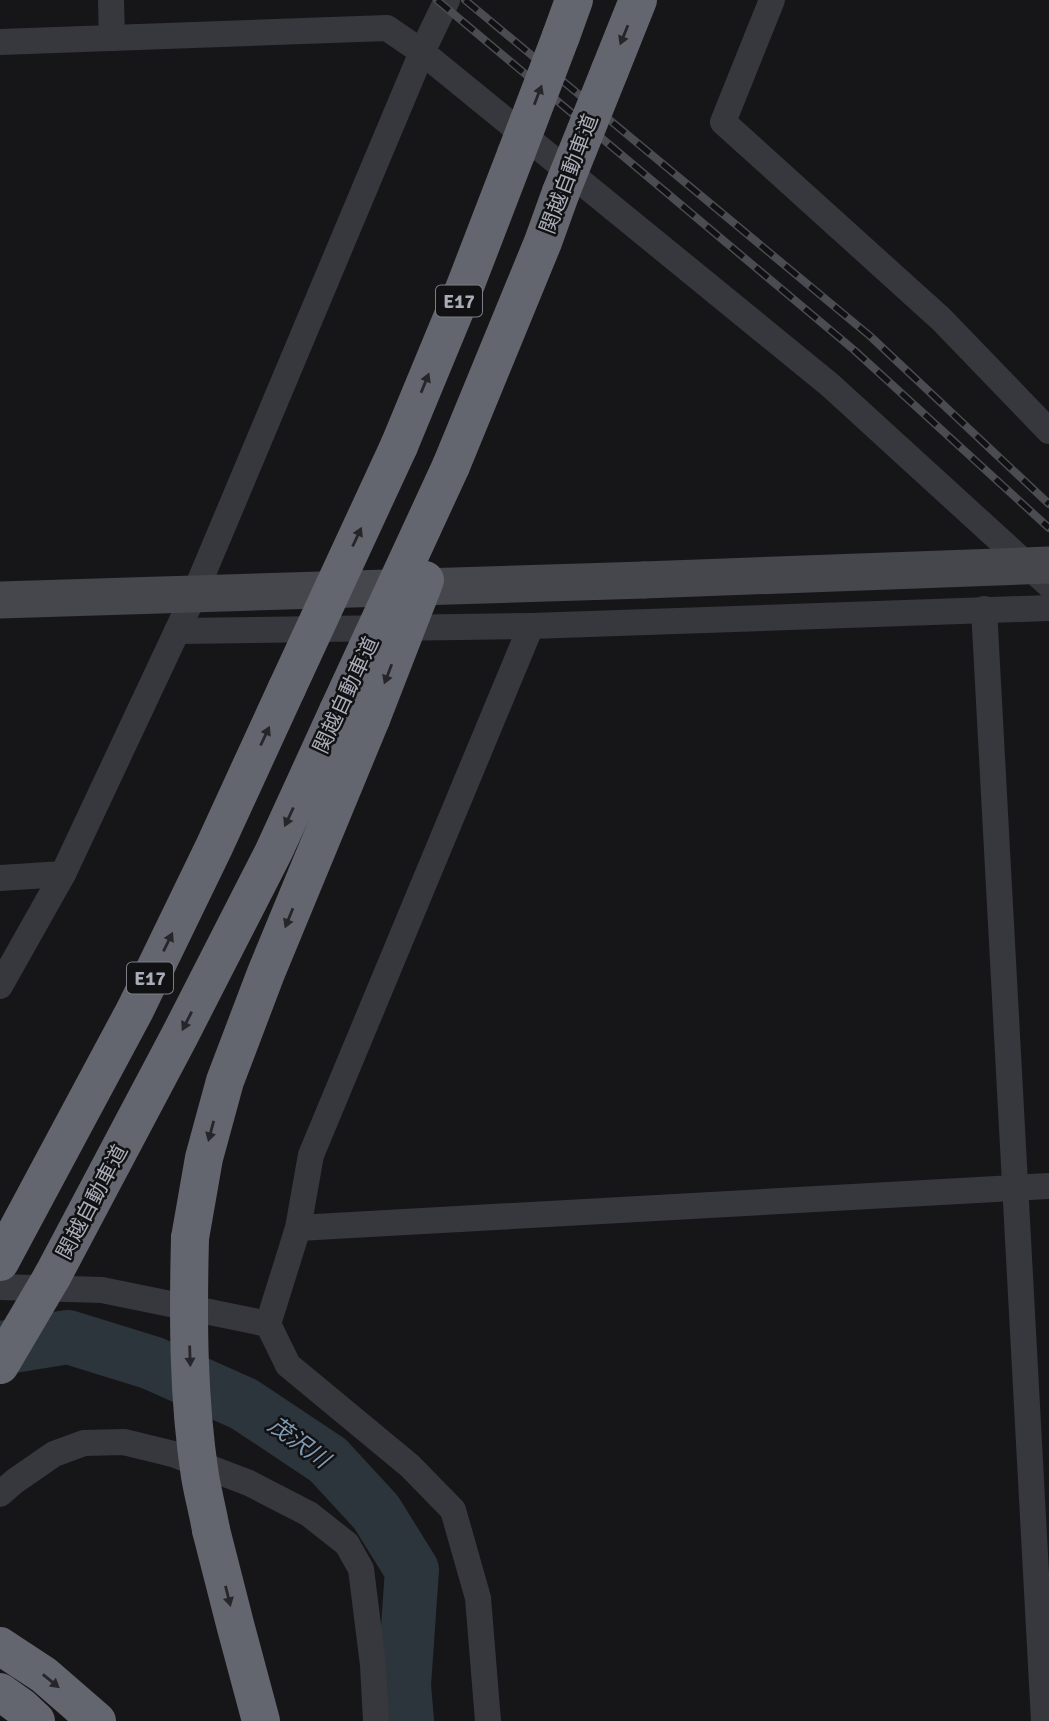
<svg xmlns="http://www.w3.org/2000/svg" width="1049" height="1721" font-family="Signika,'Noto Sans JP',sans-serif">
	<rect width="100%" height="100%" fill="#161618"/>
	<g fill="none" stroke-linecap="round" stroke-linejoin="round">
		<path stroke="#2c353c" stroke-width="54" d="M0,1348L68,1337L152,1363L244,1404L328,1460L376,1512L412,1570L404,1685L407,1721"/>
		<g stroke="#37383d" stroke-width="26">
			<path d="M111,0L112,38"/>
			<path d="M772,0L723,122L941,319L1049,431"/>
			<path d="M0,42L387,28L422,52L830,385L1049,585"/>
			<path d="M984,609L1044,1721"/>
			<path d="M177,631L531,626L1049,608"/>
			<path d="M0,878L63,874"/>
			<path d="M0,986L63,874L194,595L422,52L447,0"/>
			<path d="M298,1228L1049,1186"/>
			<path d="M0,1287L102,1290L268,1324"/>
			<path d="M0,1494L15,1481L54,1454L84,1443L124,1442L173,1454L249,1483L309,1514L347,1544L361,1569L373,1665L376,1721"/>
			<path d="M488,1721L478,1598L453,1510L410,1466L288,1365L268,1324L298,1228L311,1155L531,626"/>
		</g>
		<path stroke="#45474d" stroke-width="37" d="M0,600L644,580"/>
		<g stroke="#63666e" stroke-width="38">
			<path d="M561,36L574,0"/>
			<path d="M610,70L638,0"/>
			<path d="M399,446L466,284L516,154"/>
			<path d="M451,466L543,242L561,192"/>
			<path d="M190,1238L204,1158L225,1081L266,973L371,719"/>
			<path d="M0,1262L135,1010L214,847L287,688"/>
			<path d="M53,1275L180,1035L274,851L338,711"/>
			<path d="M211,1530L235,1624L261,1721"/>
			<path d="M0,1646L44,1675L97,1721"/>
			<path d="M0,1692L21,1707L36,1721"/>
		</g>
		<defs>
			<g id="rail">
				<path d="M437,0L854,350L1049,528"/>
				<path d="M465,0L870,336L1049,504"/>
			</g>
		</defs>
		<use href="#rail" stroke="#4a4c52" stroke-width="8"/>
		<use href="#rail" stroke="#111113" stroke-width="5" stroke-dasharray="16" stroke-linecap="butt"/>
		<path stroke="#45474d" stroke-width="37" d="M644,580L1049,565"/>
		<g stroke="#63666e" stroke-width="38">
			<path d="M516,154L561,36"/>
			<path d="M561,192L610,70"/>
			<path d="M287,688L399,446"/>
			<path d="M338,711L451,466"/>
			<path d="M371,719L425,580"/>
			<path d="M190,1238C188,1318 188,1398 200,1476C203,1494 208,1512 211,1530"/>
			<path d="M0,1365L53,1275"/>
		</g>
	</g>
	<defs><path id="oneway-solid" d="M-6-.8H1V-3.2L6.5 0L1 3.2V.8H-6Z" transform="scale(1.75)"/></defs>
	<g fill="#26262a">
		<use href="#oneway-solid" transform="translate(624 35) rotate(112)"/>
		<use href="#oneway-solid" transform="translate(538 95) rotate(-69)"/>
		<use href="#oneway-solid" transform="translate(425 383) rotate(-68)"/>
		<use href="#oneway-solid" transform="translate(357 537) rotate(-65)"/>
		<use href="#oneway-solid" transform="translate(388 674) rotate(111)"/>
		<use href="#oneway-solid" transform="translate(265 736) rotate(-65)"/>
		<use href="#oneway-solid" transform="translate(289 817) rotate(115)"/>
		<use href="#oneway-solid" transform="translate(289 918) rotate(112)"/>
		<use href="#oneway-solid" transform="translate(168 942) rotate(-64)"/>
		<use href="#oneway-solid" transform="translate(187 1021) rotate(117)"/>
		<use href="#oneway-solid" transform="translate(211 1131) rotate(105)"/>
		<use href="#oneway-solid" transform="translate(190 1356) rotate(88)"/>
		<use href="#oneway-solid" transform="translate(228 1596) rotate(76)"/>
		<use href="#oneway-solid" transform="translate(51 1681) rotate(39)"/>
	</g>
	<g text-anchor="middle" stroke-width="5" stroke-linejoin="round" paint-order="stroke">
		<g fill="#111113" stroke="#7b7e86" stroke-width="2">
			<rect x="436" y="285.5" width="46" height="31" rx="5"/>
			<rect x="127" y="962.5" width="46" height="31" rx="5"/>
		</g>
		<g font-size="19" font-weight="bold" fill="#a8adb8">
			<text x="459" y="308">E17</text>
			<text x="150" y="985">E17</text>
		</g>
		<g font-size="21" fill="#a8adb8" stroke="#111113">
			<text transform="translate(569 174) rotate(-69)" y="7">関越自動車道</text>
			<text transform="translate(346 695) rotate(-65)" y="7">関越自動車道</text>
			<text transform="translate(92 1202) rotate(-62)" y="7">関越自動車道</text>
		</g>
		<g font-size="23" font-style="italic" fill="#7f9bb3" stroke="#111113">
			<text transform="translate(299 1442) rotate(36)" y="8">茂沢川</text>
		</g>
	</g>
</svg>
